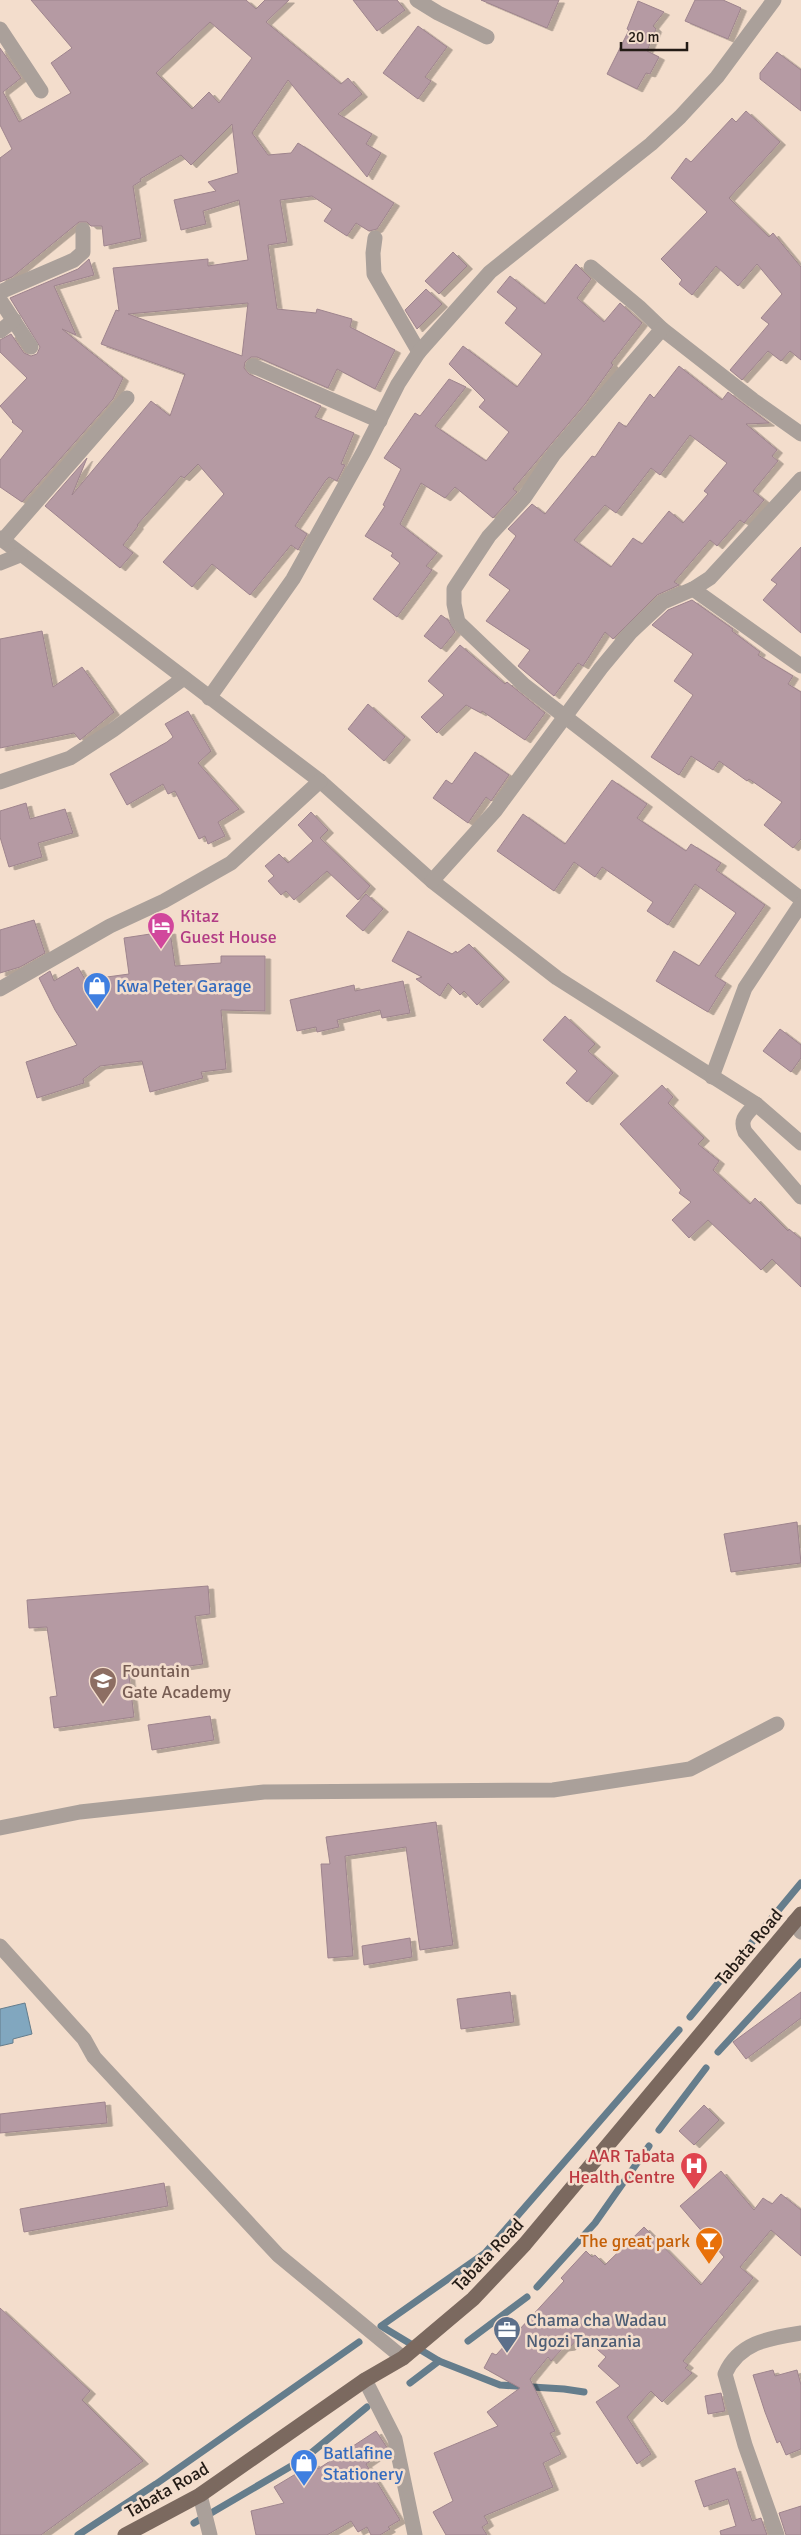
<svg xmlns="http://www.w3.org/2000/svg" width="801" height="2535" font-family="Signika,sans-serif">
	<defs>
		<filter id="shadow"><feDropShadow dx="5.5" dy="3" stdDeviation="0" flood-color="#0004"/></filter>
	</defs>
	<rect width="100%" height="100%" fill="#f3ddcc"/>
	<path fill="#81a7bf" stroke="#657d8c" d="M25,2003L32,2034L13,2039V2043L0,2046V2009Z"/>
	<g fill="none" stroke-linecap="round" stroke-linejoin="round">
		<g stroke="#657d8c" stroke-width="7">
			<path d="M690,2017L801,1883"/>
			<path d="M718,2052L801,1962"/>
			<path d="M659,2130L706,2068"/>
			<path d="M537,2287L595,2223L649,2146"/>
			<path d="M468,2341L527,2297"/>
			<path d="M410,2383L439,2361"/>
			<path d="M584,2392L564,2389L500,2385L439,2361L381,2326L485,2253L679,2030"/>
			<path d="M194,2523L305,2458L367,2407"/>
			<path d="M78,2535L156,2484L359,2342"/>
		</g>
	</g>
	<g fill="#b59aa3" stroke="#9e848d" fill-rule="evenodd" filter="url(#shadow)">
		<path d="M31,0H246L256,9L265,0H289L266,22L341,84L348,78L362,94L338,114L372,134L366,144L381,153L367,177L288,80L252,133L268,155L291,153L298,143L394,203L377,229L369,231L356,223L347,236L324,221L332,209L312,196L280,200L287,242L268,245L277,309L316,313L317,309L352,319L350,327L395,350L375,389L337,369L328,388L257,357H251L245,362L244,368L249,374L321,406L315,417L354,433L341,464L345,465L337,481L329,477L326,480L295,526L307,534L298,550L291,545L250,595L212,564L192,587L163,562L224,494L198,464L184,478L181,476L137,525L138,526L123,545L133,553L120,568L45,506L87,458L72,495L151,401L170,416L185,374L101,344L116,310L119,311L113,268L208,259V266L248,260L239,200L203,211L206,224L181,230L174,200L216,191L208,182L238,173L232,124L191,165L181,155L140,179L141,181L133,186L141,238L104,246L102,226H91L87,222H79L12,277L0,282V158L12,149L0,125V48L21,78L3,92L19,122L71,93L51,63L72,48ZM210,22L252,58L219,103L209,92L192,109L156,73ZM248,303L242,356L128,314Z"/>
		<path d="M353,0H397L405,10L377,31Z"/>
		<path d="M481,0H559L547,28Z"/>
		<path d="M695,0H723L741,8L728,39L685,21Z"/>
		<path d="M638,1L664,12L653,26L656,29L647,51L659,57L650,74L646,73L637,89L607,74L629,30L627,29Z"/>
		<path d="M418,26L447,47L425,77L431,81L418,99L383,73Z"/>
		<path d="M777,52L801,70V111L760,79V73Z"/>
		<path d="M746,111L780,142L729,198L769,237L773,233L801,267V360L790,351L781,361L768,351L742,380L730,370L769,324L761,318L782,294L757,264L738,286L716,266L692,295L679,284L682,280L661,259L707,212L671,178L686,158L691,162L732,118L736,122Z"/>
		<path d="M453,252L467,266L439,294L425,281Z"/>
		<path d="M89,259L94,275L54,286L76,335L62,329L123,378L113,399L22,502L0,487V460L23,431L12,422L13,421L0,406L27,378L0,352V340L11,334L24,353L31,356L37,354L40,347L10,298L78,269Z"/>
		<path d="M576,264L591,279L577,298L604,322L620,303L642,323L611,363L613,365L585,404L513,489L517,492L493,518L455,487L445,498L421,483L400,524L437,553L426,566L432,570L397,617L373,599L400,563L391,556L393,553L365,536L385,506L383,505L401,469L384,458L415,413L420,416L449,379L466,387L435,426L486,461L509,432L479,407L485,400L449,364L463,346L517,387L542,354L505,323L517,308L497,292L510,276L545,304Z"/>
		<path d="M426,289L442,304L417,329L405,310Z"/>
		<path d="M679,366L722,400L728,392L769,423L746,424L777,450L772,456L778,461L753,491L764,500L744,523L740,520L717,546L710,540L674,582L679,585L657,595L613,639L605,632L583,666L578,663L554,696L518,666L530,650L486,621L510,590L489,575L516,536L508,529L532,504L545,514L592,456L595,457L619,422L626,427L650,394L654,398ZM690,435L727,463L704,491L708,494L683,523L669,511L642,544L633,538L611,567L574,540L605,505L616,513L651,468L660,475Z"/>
		<path d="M801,547V633L763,600L777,584L771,580Z"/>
		<path d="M692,600L733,629L732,631L760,652L758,655L793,676L788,684L801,692V839L793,848L764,825L782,802L749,779L747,781L719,761L713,770L691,756L679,775L651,757L693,695L674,681L693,654L652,625L668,610Z"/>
		<path d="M441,615L448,620L455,632L441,649L424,636Z"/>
		<path d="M42,631L53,687L82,667L114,712L80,740L74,733L0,748V639Z"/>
		<path d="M460,645L505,684L507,682L545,713L525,740L482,711L481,713L466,705L437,733L421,717L444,695L428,681Z"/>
		<path d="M368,704L405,737L384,761L348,729Z"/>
		<path d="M188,711L211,751L198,763L239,809L218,822L225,836L208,844L205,836L199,839L175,791L168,794L163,784L127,805L110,774L167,742L173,737L165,724Z"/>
		<path d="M475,752L509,775L491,801L486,797L468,823L433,798L446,780L452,784Z"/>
		<path d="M612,780L647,804L637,818L686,851L691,844L721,863L716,870L765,905L715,976L726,983L708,1012L656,981L674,951L699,966L736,913L695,884L668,925L647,911L653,902L602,867L595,877L574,862L554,891L497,851L523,814L565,844Z"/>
		<path d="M26,803L30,819L65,809L73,833L38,843L42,857L9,867L0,837V811Z"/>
		<path d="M311,812L328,830L320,838L370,886L358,900L327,871L294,900L286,891L281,895L268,881L274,876L265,866L279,854L288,863L313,841L298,825Z"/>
		<path d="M366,894L383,909L363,931L346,916Z"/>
		<path d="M34,920L45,953L20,967L0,973V930Z"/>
		<path d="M170,931L175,966L221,963V956H265V1011L221,1010L226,1069L201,1072L203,1078L150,1092L142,1061L100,1066L83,1079L84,1083L37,1098L26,1062L77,1045L55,1010L39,978L50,971L54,981L78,967L90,988L107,977L129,974L124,938Z"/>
		<path d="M408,931L452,954L456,951L457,953L469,944L504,979L477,1005L464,991L460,995L448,983L440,996L416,979L422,977L392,961Z"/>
		<path d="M403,981L410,1013L382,1018L380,1010L337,1020L339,1027L317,1032L316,1027L297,1031L290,1000L354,985L355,991Z"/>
		<path d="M565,1016L595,1044L588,1051L613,1073L587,1102L566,1083L577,1071L543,1040Z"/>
		<path d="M780,1029L801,1045V1058L791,1072L763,1051Z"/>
		<path d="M662,1085L673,1097L668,1103L704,1138L698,1144L719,1161L713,1170L750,1204L755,1198L788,1231L789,1229L801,1239V1287L772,1259L761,1270L708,1220L689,1238L672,1220L691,1202L679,1193L681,1190L620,1124Z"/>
		<path d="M797,1522L801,1563L731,1572L724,1534Z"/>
		<path d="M208,1586L210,1614L195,1616L203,1664L129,1675L134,1717L54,1728L50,1697L57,1696L47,1627L29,1628L27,1600Z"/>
		<path d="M210,1716L214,1740L152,1750L148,1725Z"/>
		<path d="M436,1822L453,1945L420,1950L406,1847L345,1856L353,1956L328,1958L321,1864H330L326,1837Z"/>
		<path d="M410,1938L412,1957L364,1965L362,1946Z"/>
		<path d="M510,1992L514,2022L461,2029L457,1999Z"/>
		<path d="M801,1992V2018L746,2059L733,2042Z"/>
		<path d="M105,2102L107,2123L0,2133V2114Z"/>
		<path d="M704,2105L719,2120L694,2145L679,2131Z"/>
		<path d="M721,2171L754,2210L763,2198L772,2204L781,2194L801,2210V2256L771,2230L740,2267L753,2278L683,2361L688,2365L685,2368L692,2373L662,2402L651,2391L627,2417L651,2454L637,2464L596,2402L620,2386L598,2366L606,2357L581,2335L570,2347L563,2348L551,2361L548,2357L530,2379L555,2431L550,2433L561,2454L543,2463L553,2487L484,2516L488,2523L482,2527L487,2535H446L433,2512L453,2501L434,2453L498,2426L487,2412L520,2388L484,2368L492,2353L496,2355L564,2281L561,2278L586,2251L592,2257L595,2255L605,2265L644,2227L701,2285L724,2257L680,2206Z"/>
		<path d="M164,2183L168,2206L24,2232L20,2209Z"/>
		<path d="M0,2308L90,2391L82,2400L143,2461L41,2535H0Z"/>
		<path d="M773,2370L775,2376L797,2370L801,2385V2449L786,2455L780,2441L777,2443L765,2412L753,2375Z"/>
		<path d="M721,2393L725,2411L708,2414L705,2396Z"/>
		<path d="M376,2431L388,2449L366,2464L400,2520L388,2527L390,2529L380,2535H371L367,2527L358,2532L351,2521L327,2535H256L251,2511L284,2503L274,2487L314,2463L318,2469Z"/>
		<path d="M735,2468L752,2521L761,2518L767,2535H721L720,2531L736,2526L728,2499L704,2507L695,2481Z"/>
		<path d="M801,2506V2535H786L779,2513Z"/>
	</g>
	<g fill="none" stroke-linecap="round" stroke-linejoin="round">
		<g stroke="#aaa09a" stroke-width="15">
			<path d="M417,0L438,13L487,37"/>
			<path d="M0,29L41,91"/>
			<path d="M375,238L373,253L374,274L419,352"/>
			<path d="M591,267L639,307L662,329L753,400L801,434"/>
			<path d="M0,292L74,260L83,252V230"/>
			<path d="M0,300L31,347"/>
			<path d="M662,329L554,454L524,498L489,536L454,589V604L458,622L524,685L801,899"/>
			<path d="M0,331L14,320"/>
			<path d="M253,366L380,421"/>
			<path d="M0,538L320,781L432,881L557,978L756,1104L801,1143"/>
			<path d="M3,540L127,398"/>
			<path d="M0,563L20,555"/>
			<path d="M693,589L801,666"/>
			<path d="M209,698L293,579L364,451L398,384L419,352L490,272L651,144L680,117L717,77L774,0"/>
			<path d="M0,782L70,758L113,730L184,678"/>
			<path d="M432,881L495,811L601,668L631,632L663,602L693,589L710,578L801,479"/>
			<path d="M0,989L110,926L164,901L231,863L320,781"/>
			<path d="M712,1077L745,988L801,904"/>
			<path d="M756,1104C747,1114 739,1119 745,1132L801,1197"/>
			<path d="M0,1828L80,1812L264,1792L553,1790L690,1769L777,1724"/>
			<path d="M794,1922L801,1932"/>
			<path d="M0,1946L84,2039L94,2057L278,2255L403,2358"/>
			<path d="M365,2380L395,2439L415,2535"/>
			<path d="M200,2495L210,2535"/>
			<path d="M777,2535L745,2445L725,2374C739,2342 770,2338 801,2333"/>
		</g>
		<path stroke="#7b695f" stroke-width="15" d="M125,2535L200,2495L365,2380L403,2358L473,2299L525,2244L801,1914"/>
	</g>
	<defs>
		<symbol id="hotel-pin" viewBox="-11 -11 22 30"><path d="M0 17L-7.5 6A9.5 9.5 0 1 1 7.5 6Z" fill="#d1479c" stroke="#f3ddcc"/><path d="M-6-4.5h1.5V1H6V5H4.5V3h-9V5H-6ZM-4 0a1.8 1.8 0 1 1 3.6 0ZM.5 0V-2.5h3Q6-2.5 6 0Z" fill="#fff"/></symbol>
		<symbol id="shop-pin" viewBox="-11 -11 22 30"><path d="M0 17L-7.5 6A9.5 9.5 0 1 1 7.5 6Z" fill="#3f7fe0" stroke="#f3ddcc"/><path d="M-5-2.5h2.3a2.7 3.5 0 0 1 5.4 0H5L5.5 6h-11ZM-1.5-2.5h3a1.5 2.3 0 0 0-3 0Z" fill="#fff"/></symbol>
		<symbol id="school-pin" viewBox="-11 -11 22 30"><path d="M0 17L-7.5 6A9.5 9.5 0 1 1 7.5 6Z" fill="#8d6e63" stroke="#f3ddcc"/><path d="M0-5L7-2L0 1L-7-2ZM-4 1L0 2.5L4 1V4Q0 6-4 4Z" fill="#fff"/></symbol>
		<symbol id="hospital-pin" viewBox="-11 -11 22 30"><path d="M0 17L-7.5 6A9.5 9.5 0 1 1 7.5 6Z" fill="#e0444e" stroke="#f3ddcc"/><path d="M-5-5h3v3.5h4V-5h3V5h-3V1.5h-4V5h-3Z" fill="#fff"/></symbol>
		<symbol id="bar-pin" viewBox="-11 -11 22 30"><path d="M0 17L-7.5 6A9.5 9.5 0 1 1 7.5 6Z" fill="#e8710a" stroke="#f3ddcc"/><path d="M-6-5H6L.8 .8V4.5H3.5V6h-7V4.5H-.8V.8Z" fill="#fff"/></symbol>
		<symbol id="office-pin" viewBox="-11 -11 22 30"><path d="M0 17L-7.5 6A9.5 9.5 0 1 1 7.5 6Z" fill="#5c6f8a" stroke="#f3ddcc"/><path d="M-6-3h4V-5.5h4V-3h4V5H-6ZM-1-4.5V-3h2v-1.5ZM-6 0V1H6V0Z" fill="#fff"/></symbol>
	</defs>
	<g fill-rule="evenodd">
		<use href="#hotel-pin" x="145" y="910" width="32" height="43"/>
		<use href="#shop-pin" x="81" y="970" width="32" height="43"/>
		<use href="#school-pin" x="87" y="1665" width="32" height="43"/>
		<use href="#hospital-pin" x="678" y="2150" width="32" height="43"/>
		<use href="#bar-pin" x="693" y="2225" width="32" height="43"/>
		<use href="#office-pin" x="491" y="2314" width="32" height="43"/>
		<use href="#shop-pin" x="288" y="2447" width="32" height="43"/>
	</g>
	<g text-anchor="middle" stroke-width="5" stroke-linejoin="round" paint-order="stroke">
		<g font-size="18" fill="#b23c85" stroke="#f3ddcc" text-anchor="start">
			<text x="180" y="922">Kitaz<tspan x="180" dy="21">Guest House</tspan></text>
		</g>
		<g font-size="18" fill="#366cbe" stroke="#f3ddcc" text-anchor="start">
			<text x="116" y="992">Kwa Peter Garage</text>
			<text x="323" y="2459">Batlafine<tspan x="323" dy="21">Stationery</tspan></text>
		</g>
		<g font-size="18" fill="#785e54" stroke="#f3ddcc" text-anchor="start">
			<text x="122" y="1677">Fountain<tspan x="122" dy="21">Gate Academy</tspan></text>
		</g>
		<g font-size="18" fill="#231b15" stroke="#f3ddcc">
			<text transform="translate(749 1947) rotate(-50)" y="6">Tabata Road</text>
			<text transform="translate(488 2255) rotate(-46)" y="6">Tabata Road</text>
			<text transform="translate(167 2490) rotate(-30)" y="6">Tabata Road</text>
		</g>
		<g font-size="18" fill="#be3a42" stroke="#f3ddcc" text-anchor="end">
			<text x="675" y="2162">AAR Tabata<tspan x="675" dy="21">Health Centre</tspan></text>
		</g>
		<g font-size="18" fill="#c56008" stroke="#f3ddcc" text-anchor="end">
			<text x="690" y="2247">The great park</text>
		</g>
		<g font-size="18" fill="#4e5e75" stroke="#f3ddcc" text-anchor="start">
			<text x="526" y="2326">Chama cha Wadau<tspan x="526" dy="21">Ngozi Tanzania</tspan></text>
		</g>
	</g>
	<path d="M621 42v8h66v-8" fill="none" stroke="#231b15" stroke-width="2.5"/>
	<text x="628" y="42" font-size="15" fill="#231b15" stroke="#f3ddcc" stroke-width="4" paint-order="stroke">20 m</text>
</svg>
